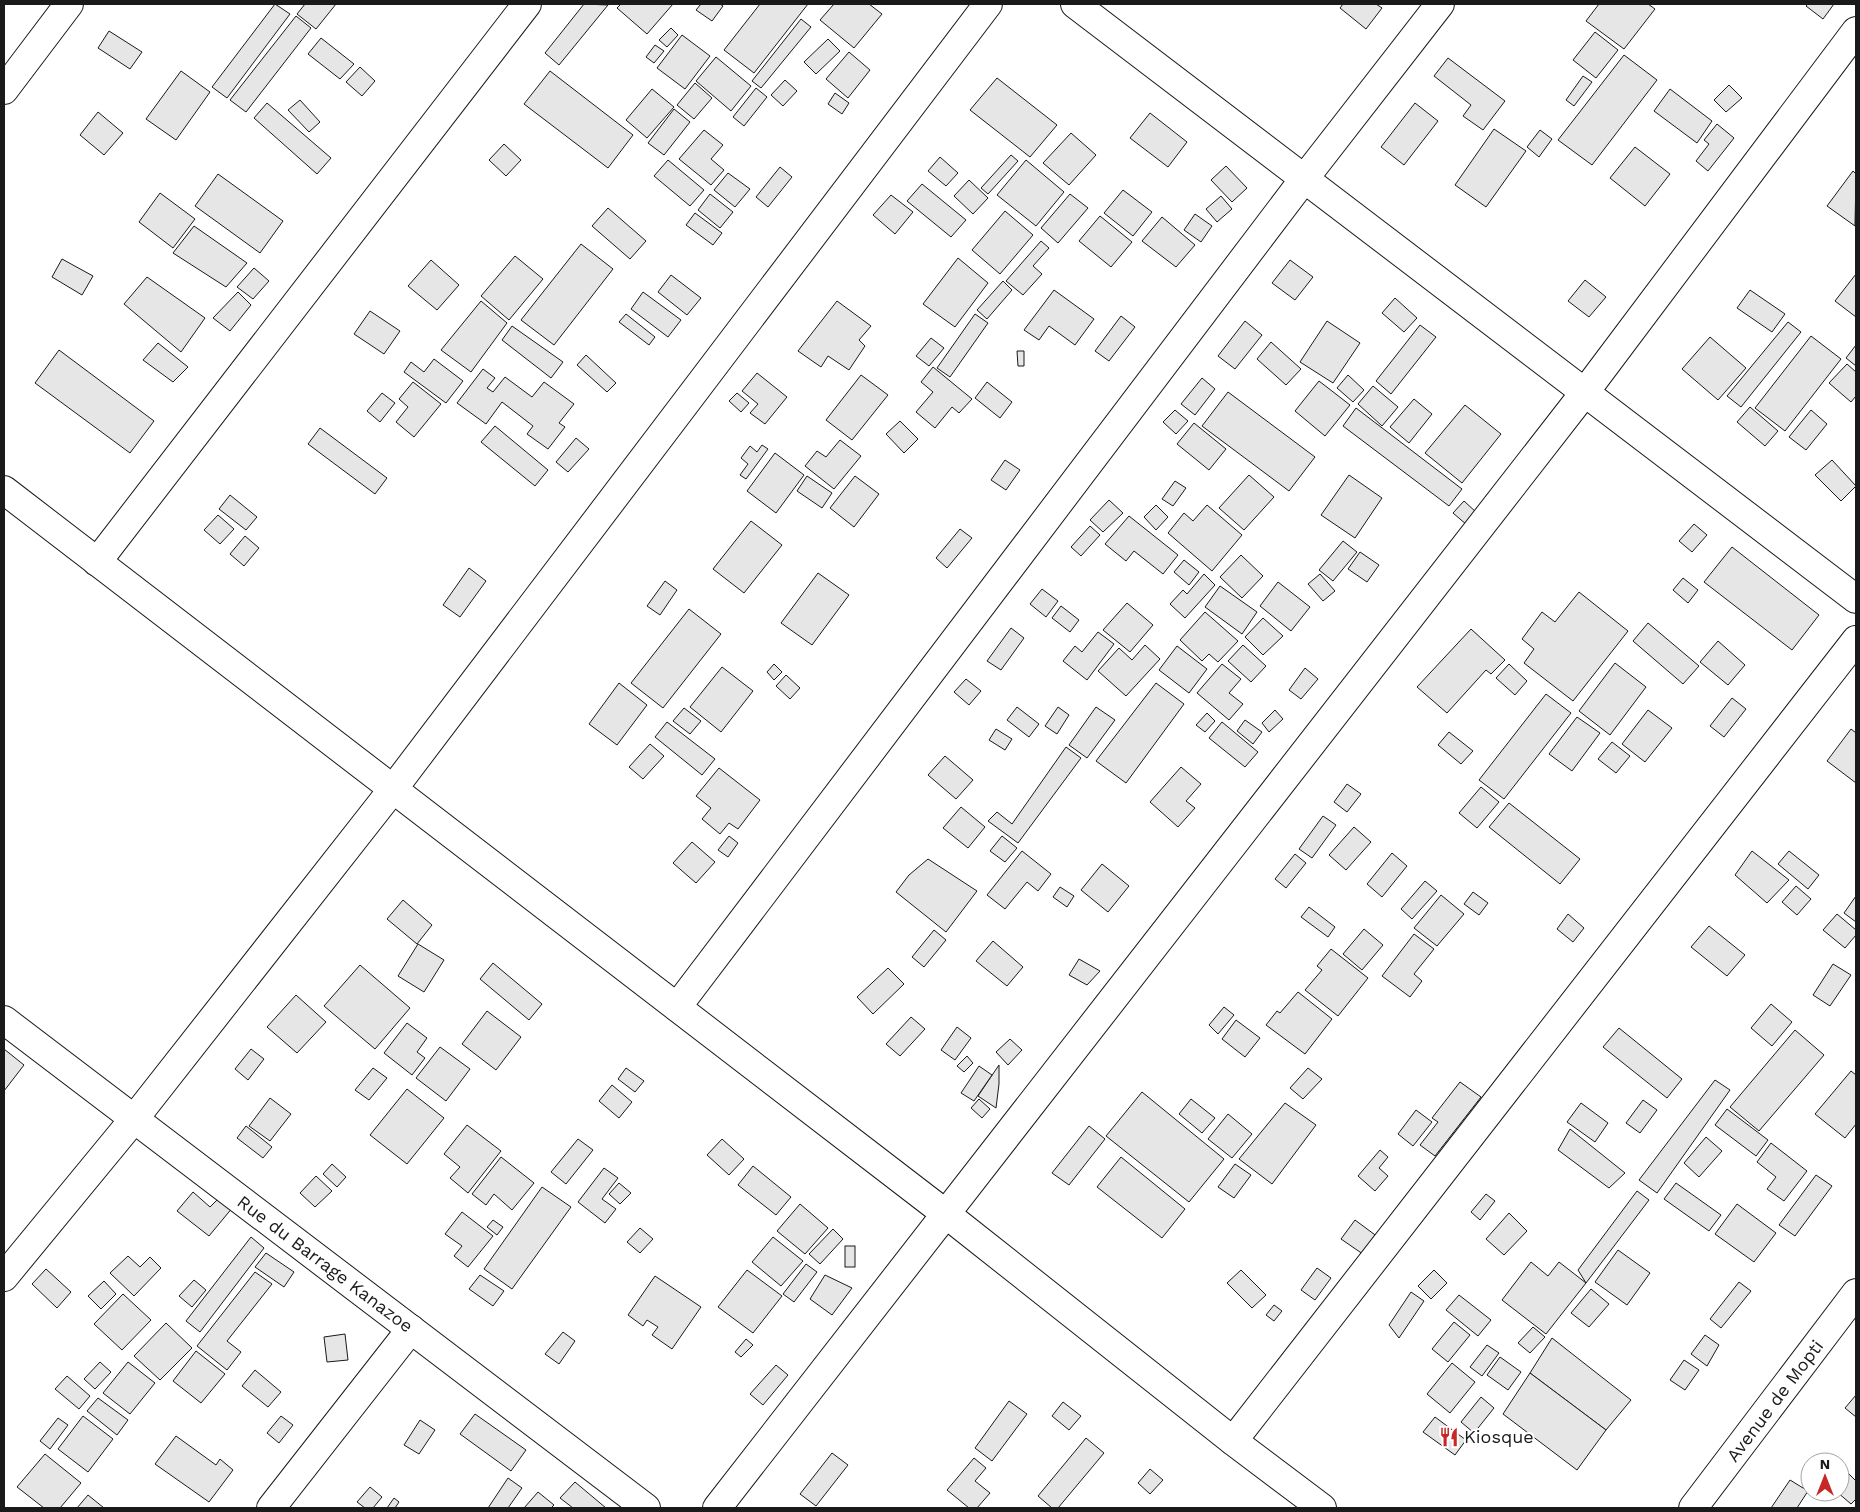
<svg xmlns="http://www.w3.org/2000/svg" width="1860" height="1512" font-family="'Work Sans',sans-serif">
	<rect width="100%" height="100%" fill="#fff"/>
	<g fill="#e6e6e6" stroke="#1a1a1a">
		<path d="M275,4L290,14L227,98L212,87Z"/>
		<path d="M305,4H336L316,29L297,14Z"/>
		<path d="M584,4L608,5L559,65L545,53Z"/>
		<path d="M621,4H673L647,34L617,8Z"/>
		<path d="M701,4H720L723,6L712,21L696,10Z"/>
		<path d="M760,4H808L754,73L724,50Z"/>
		<path d="M834,4H869L882,14L854,48L820,20Z"/>
		<path d="M1343,4H1376L1382,8L1366,29L1340,8Z"/>
		<path d="M1599,4H1648L1655,9L1624,49L1586,21Z"/>
		<path d="M1808,4H1834L1823,19L1806,6Z"/>
		<path d="M296,16L311,28L246,112L230,100Z"/>
		<path d="M801,19L811,27L761,88L752,81Z"/>
		<path d="M671,28L678,35L667,47L659,40Z"/>
		<path d="M109,31L142,52L130,69L98,48Z"/>
		<path d="M1595,32L1618,50L1596,78L1573,60Z"/>
		<path d="M682,35L710,56L685,89L657,68Z"/>
		<path d="M321,38L354,64L340,79L308,54Z"/>
		<path d="M828,39L840,51L816,74L804,62Z"/>
		<path d="M655,45L664,51L654,63L646,57Z"/>
		<path d="M849,52L870,70L848,98L826,79Z"/>
		<path d="M1624,55L1657,80L1592,165L1558,140Z"/>
		<path d="M716,57L751,86L731,111L696,81Z"/>
		<path d="M1448,58L1505,101L1483,130L1463,116L1471,105L1434,76Z"/>
		<path d="M360,67L375,81L362,96L346,82Z"/>
		<path d="M181,71L210,92L176,140L146,119Z"/>
		<path d="M550,71L633,135L608,168L524,104Z"/>
		<path d="M1583,76L1592,82L1574,106L1566,100Z"/>
		<path d="M997,78L1057,125L1030,157L970,110Z"/>
		<path d="M785,80L797,91L783,106L771,95Z"/>
		<path d="M695,83L712,98L694,119L677,105Z"/>
		<path d="M1729,85L1742,98L1726,112L1714,100Z"/>
		<path d="M756,88L767,97L744,126L733,117Z"/>
		<path d="M652,89L674,107L647,138L626,120Z"/>
		<path d="M1670,89L1712,121L1697,143L1654,111Z"/>
		<path d="M835,93L849,103L842,114L828,104Z"/>
		<path d="M300,100L320,122L309,132L288,110Z"/>
		<path d="M267,103L331,158L317,174L254,118Z"/>
		<path d="M1415,103L1438,121L1404,165L1381,147Z"/>
		<path d="M674,109L690,122L664,155L648,143Z"/>
		<path d="M98,112L123,133L104,155L80,135Z"/>
		<path d="M1150,113L1187,142L1168,167L1130,138Z"/>
		<path d="M1717,124L1734,138L1708,171L1696,161L1709,144L1704,140Z"/>
		<path d="M1494,129L1526,151L1486,207L1455,185Z"/>
		<path d="M704,130L723,145L711,159L724,170L711,185L679,159Z"/>
		<path d="M1540,130L1552,139L1539,157L1527,147Z"/>
		<path d="M1071,133L1096,155L1069,185L1043,163Z"/>
		<path d="M504,144L521,160L506,176L489,160Z"/>
		<path d="M1635,147L1670,174L1645,206L1610,178Z"/>
		<path d="M1011,155L1018,161L988,194L981,188Z"/>
		<path d="M940,157L958,173L946,186L928,171Z"/>
		<path d="M668,160L704,190L690,206L654,176Z"/>
		<path d="M1026,160L1064,192L1036,226L997,195Z"/>
		<path d="M1226,166L1247,188L1232,202L1211,180Z"/>
		<path d="M780,167L792,177L768,207L756,197Z"/>
		<path d="M1853,171L1856,174L1855,226L1827,206Z"/>
		<path d="M728,173L750,189L735,207L714,190Z"/>
		<path d="M218,174L283,221L260,253L195,206Z"/>
		<path d="M969,180L988,198L973,214L954,196Z"/>
		<path d="M922,184L966,220L951,237L907,201Z"/>
		<path d="M1123,190L1152,212L1133,236L1104,213Z"/>
		<path d="M160,193L195,219L173,248L139,222Z"/>
		<path d="M710,194L733,212L720,228L698,210Z"/>
		<path d="M1070,194L1088,208L1058,243L1041,228Z"/>
		<path d="M891,195L913,212L895,234L873,215Z"/>
		<path d="M1221,196L1232,209L1217,222L1206,209Z"/>
		<path d="M608,208L646,241L630,259L592,226Z"/>
		<path d="M1005,211L1033,235L1000,274L972,250Z"/>
		<path d="M695,213L722,233L713,245L686,225Z"/>
		<path d="M1195,214L1212,226L1201,242L1184,230Z"/>
		<path d="M1100,216L1132,242L1111,267L1079,241Z"/>
		<path d="M1162,217L1195,245L1176,267L1142,241Z"/>
		<path d="M194,226L247,263L226,287L173,253Z"/>
		<path d="M1041,241L1049,248L1033,266L1042,274L1023,295L1006,281Z"/>
		<path d="M581,244L613,269L554,345L521,320Z"/>
		<path d="M515,256L543,279L509,320L481,296Z"/>
		<path d="M958,258L988,283L955,327L923,304Z"/>
		<path d="M62,259L93,276L82,295L52,277Z"/>
		<path d="M431,260L459,285L437,310L408,286Z"/>
		<path d="M1290,260L1313,277L1295,300L1272,283Z"/>
		<path d="M254,268L269,281L253,299L237,287Z"/>
		<path d="M1856,274V317L1835,301Z"/>
		<path d="M671,275L701,298L687,315L658,292Z"/>
		<path d="M147,277L205,318L181,352L124,304Z"/>
		<path d="M1585,280L1606,297L1589,317L1568,301Z"/>
		<path d="M1003,281L1012,290L987,319L977,310Z"/>
		<path d="M1054,290L1094,319L1075,345L1049,326L1039,340L1024,330Z"/>
		<path d="M1750,290L1785,314L1772,332L1737,308Z"/>
		<path d="M238,292L251,305L230,331L213,318Z"/>
		<path d="M643,292L681,320L668,337L631,309Z"/>
		<path d="M1395,298L1417,318L1404,332L1382,313Z"/>
		<path d="M481,301L507,323L471,372L441,350Z"/>
		<path d="M837,301L871,326L859,340L865,346L849,370L828,356L821,367L798,351Z"/>
		<path d="M370,311L400,331L384,354L354,334Z"/>
		<path d="M626,314L655,337L649,345L619,322Z"/>
		<path d="M975,314L988,323L950,377L937,368Z"/>
		<path d="M1121,316L1135,327L1109,361L1095,351Z"/>
		<path d="M1245,321L1262,335L1235,369L1218,356Z"/>
		<path d="M1327,321L1360,343L1333,383L1300,362Z"/>
		<path d="M1788,322L1801,332L1741,407L1727,396Z"/>
		<path d="M1420,325L1436,337L1391,394L1376,381Z"/>
		<path d="M512,326L563,362L551,378L502,340Z"/>
		<path d="M1811,336L1841,359L1785,431L1755,408Z"/>
		<path d="M1710,337L1746,368L1718,400L1682,369Z"/>
		<path d="M931,338L944,348L929,366L916,356Z"/>
		<path d="M1271,342L1301,369L1286,385L1257,359Z"/>
		<path d="M158,343L188,367L173,382L143,360Z"/>
		<path d="M1856,345V366L1846,358Z"/>
		<path d="M59,350L154,421L130,453L35,383Z"/>
		<path d="M1017,351H1024V366H1018Z"/>
		<path d="M586,355L616,383L607,392L577,365Z"/>
		<path d="M434,359L463,381L446,403L404,372L411,362L424,372Z"/>
		<path d="M1847,364L1856,372V396L1851,402L1829,383Z"/>
		<path d="M933,367L972,399L959,413L952,407L935,428L916,412L933,392L921,382Z"/>
		<path d="M483,369L495,378L487,388L493,392L505,377L532,397L544,382L574,404L559,423L565,427L548,449L527,434L533,426L502,402L486,424L457,403Z"/>
		<path d="M757,373L787,397L765,424L750,413L758,404L742,391Z"/>
		<path d="M861,375L888,395L852,440L826,420Z"/>
		<path d="M1348,375L1364,390L1353,402L1337,388Z"/>
		<path d="M1202,378L1215,389L1195,415L1181,404Z"/>
		<path d="M1319,381L1350,405L1325,436L1295,411Z"/>
		<path d="M413,382L441,404L414,437L396,422L408,407L399,399Z"/>
		<path d="M987,382L1012,402L1000,418L975,398Z"/>
		<path d="M1373,386L1398,407L1382,426L1358,404Z"/>
		<path d="M1228,392L1315,457L1289,491L1202,426Z"/>
		<path d="M382,393L395,403L380,422L367,411Z"/>
		<path d="M737,393L749,403L741,412L729,401Z"/>
		<path d="M1414,399L1432,414L1409,443L1390,427Z"/>
		<path d="M1465,405L1501,434L1462,483L1425,453Z"/>
		<path d="M1750,407L1778,431L1765,446L1737,422Z"/>
		<path d="M1356,408L1462,489L1449,506L1343,426Z"/>
		<path d="M1175,410L1188,421L1176,434L1163,422Z"/>
		<path d="M1811,410L1827,424L1806,450L1789,437Z"/>
		<path d="M900,421L918,439L904,453L886,434Z"/>
		<path d="M1194,423L1226,449L1209,470L1177,444Z"/>
		<path d="M495,426L548,470L535,486L481,442Z"/>
		<path d="M320,428L387,478L375,494L308,444Z"/>
		<path d="M576,438L589,449L568,472L556,462Z"/>
		<path d="M840,440L861,456L834,489L805,466L817,451L826,457Z"/>
		<path d="M762,445L768,449L746,479L740,475L748,464L741,458L750,446L757,452Z"/>
		<path d="M775,453L804,475L776,513L747,491Z"/>
		<path d="M1005,460L1020,470L1006,490L991,480Z"/>
		<path d="M1832,460L1856,486L1841,501L1815,475Z"/>
		<path d="M1249,475L1274,497L1244,530L1219,508Z"/>
		<path d="M1349,475L1382,498L1355,538L1321,515Z"/>
		<path d="M807,476L832,493L822,508L797,491Z"/>
		<path d="M855,476L879,494L854,527L830,508Z"/>
		<path d="M1175,481L1186,488L1173,506L1162,499Z"/>
		<path d="M230,495L257,517L246,530L219,509Z"/>
		<path d="M1109,500L1123,513L1103,532L1090,520Z"/>
		<path d="M1464,501L1477,513L1467,525L1453,513Z"/>
		<path d="M1156,505L1168,517L1156,530L1144,517Z"/>
		<path d="M1207,505L1242,535L1212,571L1168,533L1184,513L1193,521Z"/>
		<path d="M218,515L234,529L220,544L204,530Z"/>
		<path d="M1129,516L1178,555L1163,574L1134,551L1126,561L1105,544Z"/>
		<path d="M751,521L782,545L744,593L713,569Z"/>
		<path d="M1694,524L1707,535L1692,552L1679,541Z"/>
		<path d="M1090,526L1100,535L1081,556L1071,547Z"/>
		<path d="M960,529L972,538L947,568L936,558Z"/>
		<path d="M245,536L259,548L244,566L230,554Z"/>
		<path d="M1343,541L1357,552L1333,581L1319,570Z"/>
		<path d="M1732,547L1819,615L1792,650L1704,582Z"/>
		<path d="M1360,552L1379,565L1367,582L1348,569Z"/>
		<path d="M1241,555L1263,576L1242,598L1220,577Z"/>
		<path d="M1184,560L1199,572L1189,585L1174,572Z"/>
		<path d="M469,568L486,581L460,617L443,605Z"/>
		<path d="M818,573L849,595L812,645L781,623Z"/>
		<path d="M1204,574L1215,585L1185,618L1170,604L1183,590L1187,594Z"/>
		<path d="M1320,574L1335,591L1323,601L1308,584Z"/>
		<path d="M1683,578L1698,590L1688,603L1673,590Z"/>
		<path d="M665,581L677,590L660,615L647,606Z"/>
		<path d="M1278,582L1310,607L1291,631L1260,606Z"/>
		<path d="M1220,586L1257,612L1242,634L1205,607Z"/>
		<path d="M1042,589L1058,601L1046,617L1030,604Z"/>
		<path d="M1579,592L1628,631L1573,701L1524,663L1534,649L1522,639L1542,612L1555,622Z"/>
		<path d="M1127,603L1153,625L1130,652L1103,630Z"/>
		<path d="M1061,606L1079,620L1070,632L1052,618Z"/>
		<path d="M689,609L721,634L663,708L631,683Z"/>
		<path d="M1205,612L1238,641L1218,662L1209,654L1202,661L1180,640Z"/>
		<path d="M1263,618L1283,636L1263,655L1245,637Z"/>
		<path d="M1648,623L1699,666L1683,684L1633,641Z"/>
		<path d="M1011,628L1024,638L1001,670L987,661Z"/>
		<path d="M1471,629L1505,660L1491,674L1486,670L1447,713L1417,687Z"/>
		<path d="M1098,632L1114,644L1087,680L1063,661L1075,646L1082,652Z"/>
		<path d="M1718,641L1745,665L1728,685L1700,662Z"/>
		<path d="M1145,645L1160,659L1126,696L1098,671L1119,648L1132,660Z"/>
		<path d="M1243,645L1266,666L1251,682L1228,661Z"/>
		<path d="M1177,646L1207,669L1189,693L1159,670Z"/>
		<path d="M1615,663L1646,687L1610,735L1579,711Z"/>
		<path d="M774,664L782,672L774,680L767,672Z"/>
		<path d="M1222,664L1241,679L1229,693L1243,704L1229,720L1197,693Z"/>
		<path d="M1509,664L1527,681L1515,695L1496,678Z"/>
		<path d="M722,667L753,691L721,732L690,707Z"/>
		<path d="M1305,668L1318,679L1301,699L1289,690Z"/>
		<path d="M786,675L800,688L790,699L776,686Z"/>
		<path d="M966,679L981,691L969,705L954,692Z"/>
		<path d="M619,683L647,705L617,745L589,724Z"/>
		<path d="M1156,683L1184,704L1126,783L1096,761Z"/>
		<path d="M1546,694L1571,713L1504,799L1479,780Z"/>
		<path d="M1732,698L1746,709L1724,737L1710,726Z"/>
		<path d="M1017,707L1039,724L1029,737L1007,720Z"/>
		<path d="M1058,707L1069,715L1057,734L1045,726Z"/>
		<path d="M1096,707L1115,720L1087,758L1069,745Z"/>
		<path d="M684,708L701,721L690,734L673,721Z"/>
		<path d="M1275,710L1283,719L1269,732L1262,723Z"/>
		<path d="M1648,710L1672,728L1645,762L1622,744Z"/>
		<path d="M1207,713L1215,721L1205,732L1196,725Z"/>
		<path d="M1577,717L1600,733L1572,771L1549,754Z"/>
		<path d="M1245,720L1262,732L1253,744L1237,731Z"/>
		<path d="M667,722L715,759L702,775L655,737Z"/>
		<path d="M1222,722L1258,752L1245,767L1209,738Z"/>
		<path d="M996,729L1012,739L1005,750L989,740Z"/>
		<path d="M1851,729L1856,733V783L1827,761Z"/>
		<path d="M1449,732L1473,751L1461,764L1438,745Z"/>
		<path d="M1612,742L1630,756L1616,773L1598,759Z"/>
		<path d="M650,744L664,756L643,779L629,767Z"/>
		<path d="M1066,747L1081,758L1018,843L988,821L997,812L1012,824Z"/>
		<path d="M945,756L973,780L956,799L928,775Z"/>
		<path d="M1181,767L1201,784L1186,801L1195,808L1178,827L1150,802Z"/>
		<path d="M719,768L760,800L738,829L729,823L720,834L702,819L711,808L696,796Z"/>
		<path d="M1347,784L1361,794L1347,812L1334,802Z"/>
		<path d="M1481,787L1499,802L1477,828L1459,813Z"/>
		<path d="M1509,803L1580,859L1560,884L1489,827Z"/>
		<path d="M961,807L985,827L968,848L943,828Z"/>
		<path d="M1323,816L1336,825L1312,858L1299,849Z"/>
		<path d="M1354,827L1371,842L1346,870L1329,855Z"/>
		<path d="M729,836L738,843L728,857L718,850Z"/>
		<path d="M1002,836L1017,848L1005,862L990,851Z"/>
		<path d="M692,842L715,862L696,883L673,863Z"/>
		<path d="M1022,851L1051,874L1038,891L1027,882L1005,909L987,895Z"/>
		<path d="M1752,851L1789,880L1767,903L1735,875Z"/>
		<path d="M1789,851L1819,875L1808,889L1778,864Z"/>
		<path d="M1392,853L1407,866L1382,897L1367,884Z"/>
		<path d="M1295,854L1306,863L1286,888L1275,879Z"/>
		<path d="M928,859L977,891L946,932L896,892L909,875Z"/>
		<path d="M1102,864L1129,886L1108,912L1081,890Z"/>
		<path d="M1425,881L1437,891L1412,919L1401,909Z"/>
		<path d="M1796,886L1811,899L1797,915L1782,902Z"/>
		<path d="M1060,887L1074,896L1067,907L1053,897Z"/>
		<path d="M1473,892L1488,903L1479,915L1464,904Z"/>
		<path d="M1441,895L1464,914L1437,946L1414,928Z"/>
		<path d="M1856,896V922L1844,913Z"/>
		<path d="M403,900L432,925L417,944L387,919Z"/>
		<path d="M1309,907L1335,927L1328,937L1301,917Z"/>
		<path d="M1568,914L1584,928L1573,942L1557,929Z"/>
		<path d="M1837,914L1856,930V935L1845,948L1823,930Z"/>
		<path d="M1709,926L1745,955L1727,976L1691,947Z"/>
		<path d="M1364,929L1383,945L1362,970L1343,954Z"/>
		<path d="M934,930L946,940L924,967L912,957Z"/>
		<path d="M1414,934L1434,949L1414,974L1422,981L1410,997L1382,976Z"/>
		<path d="M993,941L1023,967L1007,986L976,961Z"/>
		<path d="M418,944L444,960L424,992L398,976Z"/>
		<path d="M1331,949L1368,978L1338,1016L1305,990L1322,970L1317,966Z"/>
		<path d="M1079,959L1100,971L1087,985L1069,975Z"/>
		<path d="M493,963L542,1004L529,1020L480,979Z"/>
		<path d="M1833,964L1851,975L1830,1006L1813,995Z"/>
		<path d="M360,965L410,1008L375,1049L324,1006Z"/>
		<path d="M888,968L904,984L873,1014L857,997Z"/>
		<path d="M1298,992L1332,1019L1305,1054L1266,1025L1277,1011L1280,1013Z"/>
		<path d="M296,995L326,1022L297,1053L267,1027Z"/>
		<path d="M1771,1004L1792,1022L1772,1046L1751,1028Z"/>
		<path d="M1224,1007L1234,1015L1218,1034L1209,1025Z"/>
		<path d="M487,1011L521,1037L496,1070L462,1044Z"/>
		<path d="M911,1017L925,1029L900,1056L886,1044Z"/>
		<path d="M1236,1020L1260,1038L1245,1057L1222,1039Z"/>
		<path d="M407,1023L427,1038L417,1052L425,1058L412,1075L384,1053Z"/>
		<path d="M957,1027L971,1038L955,1060L941,1050Z"/>
		<path d="M1619,1028L1682,1079L1667,1098L1603,1047Z"/>
		<path d="M1795,1030L1824,1055L1759,1131L1730,1107Z"/>
		<path d="M1010,1039L1022,1050L1008,1065L996,1052Z"/>
		<path d="M440,1047L470,1069L446,1101L416,1078Z"/>
		<path d="M4,1049L24,1065L4,1091Z"/>
		<path d="M251,1049L264,1059L248,1080L235,1069Z"/>
		<path d="M967,1056L973,1063L964,1072L957,1066Z"/>
		<path d="M999,1065V1084L996,1108L978,1096Z"/>
		<path d="M979,1066L992,1075L974,1101L961,1093Z"/>
		<path d="M373,1068L387,1078L369,1100L355,1090Z"/>
		<path d="M626,1068L644,1081L635,1092L618,1079Z"/>
		<path d="M1308,1068L1322,1079L1303,1099L1290,1088Z"/>
		<path d="M1851,1071L1856,1075V1124L1845,1138L1815,1114Z"/>
		<path d="M1715,1080L1730,1090L1657,1193L1639,1180Z"/>
		<path d="M1460,1082L1481,1097L1435,1156L1420,1145L1438,1122L1432,1118Z"/>
		<path d="M612,1085L632,1102L619,1118L599,1101Z"/>
		<path d="M407,1089L444,1118L407,1164L370,1135Z"/>
		<path d="M1142,1092L1224,1159L1189,1202L1106,1136Z"/>
		<path d="M270,1098L291,1114L270,1141L249,1126Z"/>
		<path d="M979,1099L990,1109L982,1118L971,1108Z"/>
		<path d="M1191,1099L1215,1118L1202,1133L1179,1114Z"/>
		<path d="M1643,1100L1657,1110L1640,1133L1626,1123Z"/>
		<path d="M1285,1103L1316,1125L1272,1184L1239,1159Z"/>
		<path d="M1581,1103L1608,1123L1595,1142L1567,1122Z"/>
		<path d="M1727,1109L1768,1140L1756,1156L1715,1125Z"/>
		<path d="M1416,1110L1432,1122L1413,1146L1398,1134Z"/>
		<path d="M1228,1114L1252,1134L1232,1158L1208,1139Z"/>
		<path d="M467,1125L501,1151L468,1193L450,1178L460,1167L444,1154Z"/>
		<path d="M246,1126L272,1147L263,1158L237,1138Z"/>
		<path d="M1089,1126L1105,1139L1069,1185L1052,1173Z"/>
		<path d="M1570,1129L1625,1173L1609,1188L1558,1150Z"/>
		<path d="M1706,1137L1722,1151L1699,1177L1684,1163Z"/>
		<path d="M578,1139L593,1150L566,1184L551,1172Z"/>
		<path d="M722,1139L744,1159L729,1175L707,1155Z"/>
		<path d="M1771,1143L1807,1171L1784,1201L1767,1189L1776,1177L1757,1162Z"/>
		<path d="M1380,1150L1388,1157L1379,1168L1388,1176L1375,1191L1358,1176Z"/>
		<path d="M501,1157L534,1183L512,1210L494,1194L486,1205L472,1194Z"/>
		<path d="M1121,1157L1185,1209L1162,1238L1097,1187Z"/>
		<path d="M332,1164L346,1177L337,1187L323,1174Z"/>
		<path d="M1235,1164L1251,1175L1234,1198L1218,1187Z"/>
		<path d="M753,1166L791,1197L776,1215L738,1185Z"/>
		<path d="M604,1168L618,1178L602,1199L616,1209L605,1223L578,1202Z"/>
		<path d="M1816,1175L1832,1186L1795,1236L1779,1225Z"/>
		<path d="M316,1176L332,1191L315,1207L300,1193Z"/>
		<path d="M619,1183L631,1193L620,1204L609,1194Z"/>
		<path d="M1676,1183L1721,1215L1709,1231L1664,1199Z"/>
		<path d="M542,1187L571,1207L512,1289L484,1269Z"/>
		<path d="M1637,1191L1649,1200L1586,1283L1578,1270Z"/>
		<path d="M193,1192L210,1207L218,1199L233,1207L209,1236L177,1211Z"/>
		<path d="M1486,1194L1495,1201L1480,1220L1471,1212Z"/>
		<path d="M800,1204L828,1228L805,1254L777,1231Z"/>
		<path d="M1737,1204L1776,1233L1754,1262L1715,1234Z"/>
		<path d="M462,1212L493,1236L468,1267L454,1256L462,1246L445,1234Z"/>
		<path d="M1509,1213L1527,1231L1504,1255L1486,1239Z"/>
		<path d="M493,1220L503,1227L497,1235L487,1227Z"/>
		<path d="M1355,1220L1386,1243L1373,1261L1341,1239Z"/>
		<path d="M640,1228L653,1239L640,1253L627,1242Z"/>
		<path d="M833,1229L843,1239L820,1264L809,1254Z"/>
		<path d="M251,1237L264,1248L200,1332L186,1321Z"/>
		<path d="M773,1237L803,1261L781,1286L752,1262Z"/>
		<rect x="845" y="1246" width="10" height="21"/>
		<path d="M1618,1250L1650,1273L1627,1305L1595,1282Z"/>
		<path d="M266,1253L294,1272L284,1287L255,1267Z"/>
		<path d="M128,1256L140,1267L150,1257L161,1268L134,1296L110,1273Z"/>
		<path d="M1531,1262L1548,1276L1559,1262L1586,1283L1546,1334L1502,1300Z"/>
		<path d="M806,1264L817,1272L794,1302L783,1294Z"/>
		<path d="M1317,1268L1331,1278L1315,1300L1301,1290Z"/>
		<path d="M46,1269L71,1292L57,1308L32,1284Z"/>
		<path d="M747,1270L782,1296L753,1333L718,1307Z"/>
		<path d="M1241,1270L1266,1295L1252,1308L1227,1283Z"/>
		<path d="M1434,1270L1447,1283L1431,1299L1418,1286Z"/>
		<path d="M255,1272L272,1284L227,1341L241,1352L227,1370L197,1346Z"/>
		<path d="M480,1275L504,1291L493,1306L469,1289Z"/>
		<path d="M825,1275L852,1288L832,1315L810,1299Z"/>
		<path d="M655,1276L701,1307L672,1349L652,1335L658,1327L647,1320L643,1326L628,1315Z"/>
		<path d="M194,1280L206,1290L192,1307L179,1296Z"/>
		<path d="M104,1281L116,1294L101,1309L88,1296Z"/>
		<path d="M1739,1282L1751,1291L1721,1328L1710,1319Z"/>
		<path d="M1591,1289L1609,1304L1589,1327L1571,1313Z"/>
		<path d="M1411,1292L1424,1301L1399,1338L1389,1325Z"/>
		<path d="M123,1294L151,1320L122,1350L94,1324Z"/>
		<path d="M1459,1295L1491,1320L1478,1336L1446,1310Z"/>
		<path d="M1274,1305L1282,1311L1274,1321L1266,1315Z"/>
		<path d="M1454,1322L1470,1335L1448,1362L1432,1349Z"/>
		<path d="M166,1323L192,1348L160,1380L134,1356Z"/>
		<path d="M1533,1327L1545,1337L1530,1353L1518,1343Z"/>
		<path d="M563,1332L575,1341L559,1364L545,1354Z"/>
		<path d="M345,1334L348,1360L327,1362L324,1337Z"/>
		<path d="M1705,1335L1719,1345L1707,1366L1691,1354Z"/>
		<path d="M1552,1338L1631,1400L1606,1430L1530,1373Z"/>
		<path d="M746,1339L753,1345L741,1357L735,1352Z"/>
		<path d="M1487,1345L1499,1353L1482,1376L1470,1367Z"/>
		<path d="M196,1351L225,1374L201,1403L173,1381Z"/>
		<path d="M1500,1357L1521,1372L1508,1390L1487,1375Z"/>
		<path d="M1684,1360L1699,1370L1685,1390L1670,1380Z"/>
		<path d="M100,1362L111,1372L95,1389L84,1379Z"/>
		<path d="M128,1362L155,1383L130,1414L103,1393Z"/>
		<path d="M1452,1363L1475,1382L1450,1413L1427,1394Z"/>
		<path d="M776,1365L788,1375L763,1405L750,1394Z"/>
		<path d="M255,1370L281,1392L268,1407L242,1386Z"/>
		<path d="M1530,1373L1606,1430L1577,1470L1503,1414Z"/>
		<path d="M67,1376L90,1396L79,1409L55,1389Z"/>
		<path d="M1856,1395V1417L1845,1408Z"/>
		<path d="M1481,1397L1494,1408L1474,1433L1461,1422Z"/>
		<path d="M98,1398L128,1420L117,1435L87,1411Z"/>
		<path d="M1009,1401L1027,1414L992,1461L975,1448Z"/>
		<path d="M1063,1402L1081,1416L1069,1430L1052,1416Z"/>
		<path d="M475,1414L526,1450L511,1471L460,1434Z"/>
		<path d="M83,1416L113,1439L88,1472L58,1449Z"/>
		<path d="M281,1416L293,1425L279,1443L267,1433Z"/>
		<path d="M1435,1417L1466,1440L1455,1455L1423,1432Z"/>
		<path d="M58,1418L68,1425L50,1449L40,1441Z"/>
		<path d="M420,1420L435,1430L419,1454L404,1445Z"/>
		<path d="M176,1436L216,1465L220,1459L233,1470L209,1502L155,1464Z"/>
		<path d="M1086,1438L1104,1453L1058,1508H1052L1038,1496Z"/>
		<path d="M832,1453L848,1465L816,1506L800,1494Z"/>
		<path d="M45,1454L81,1483L60,1508H44L17,1487Z"/>
		<path d="M974,1458L986,1468L975,1481L990,1493L977,1508H969L947,1490Z"/>
		<path d="M1150,1469L1163,1480L1150,1494L1138,1483Z"/>
		<path d="M1848,1473L1856,1481V1499L1851,1504L1837,1492H1840V1482Z"/>
		<path d="M508,1478L522,1488L508,1508H488Z"/>
		<path d="M1790,1480L1808,1491L1797,1508H1771Z"/>
		<path d="M575,1482L606,1508H573L560,1498Z"/>
		<path d="M370,1487L382,1497L373,1508H365L357,1502Z"/>
		<path d="M538,1492L554,1505L551,1508H524Z"/>
		<path d="M88,1495L104,1508H77Z"/>
		<path d="M394,1498L399,1502L395,1508H387Z"/>
	</g>
	<g fill="none" stroke-linecap="round" stroke-linejoin="round">
		<defs>
			<g id="minor">
				<path d="M1075,4L1856,599"/>
				<path d="M4,90L69,4"/>
				<path d="M4,490L946,1214L1233,1441L1322,1508"/>
				<path d="M97,562L527,4"/>
				<path d="M677,1007L1304,179L1440,4"/>
				<path d="M4,1020L646,1508"/>
				<path d="M4,1277L134,1119L393,789L988,4"/>
				<path d="M1233,1441L1856,640"/>
				<path d="M271,1508L411,1329"/>
				<path d="M717,1508L1585,392L1856,31"/>
				<path d="M1693,1508L1856,1293"/>
			</g>
		</defs>
		<use href="#minor" stroke="#1a1a1a" stroke-width="30"/>
		<use href="#minor" stroke="#fff" stroke-width="28"/>
	</g>
	<defs>
		<symbol id="restaurant-bare" viewBox="-9 -9 18 18"><path d="M-5-6h1v4h1v-4h1v4h1v-4h1v5L-1.5 .5V6h-2V.5L-5-1ZM5-6V6H3V1.5H1.5Q1.5-4 5-6Z" fill="#c62828" stroke="#fff" stroke-width="2.5" paint-order="stroke"/></symbol>
	</defs>
	<g fill-rule="evenodd">
		<use href="#restaurant-bare" x="1435" y="1423" width="28" height="28"/>
	</g>
	<g text-anchor="middle" stroke-width="4" stroke-linejoin="round" paint-order="stroke">
		<g font-size="18" fill="#1a1a1a" stroke="#fff">
			<text transform="translate(325 1264) rotate(37)" y="6">Rue du Barrage Kanazoe</text>
			<text transform="translate(1775 1401) rotate(-53)" y="6">Avenue de Mopti</text>
		</g>
		<g font-size="18" fill="#1a1a1a" stroke="#fff" text-anchor="start">
			<text x="1464" y="1443">Kiosque</text>
		</g>
	</g>
	<rect width="1860" height="1512" fill="none" stroke="#1a1a1a" stroke-width="10"/>
	<g transform="translate(1825 1477)"><circle r="24" fill="#ffffff" stroke="#a3a3a3"/>
	<path d="M0-4L9 19L0 12L-9 19Z" fill="#c62828"/>
	<text y="-8" font-size="14" font-weight="bold" text-anchor="middle" fill="#1a1a1a">N</text>
	</g>
</svg>
